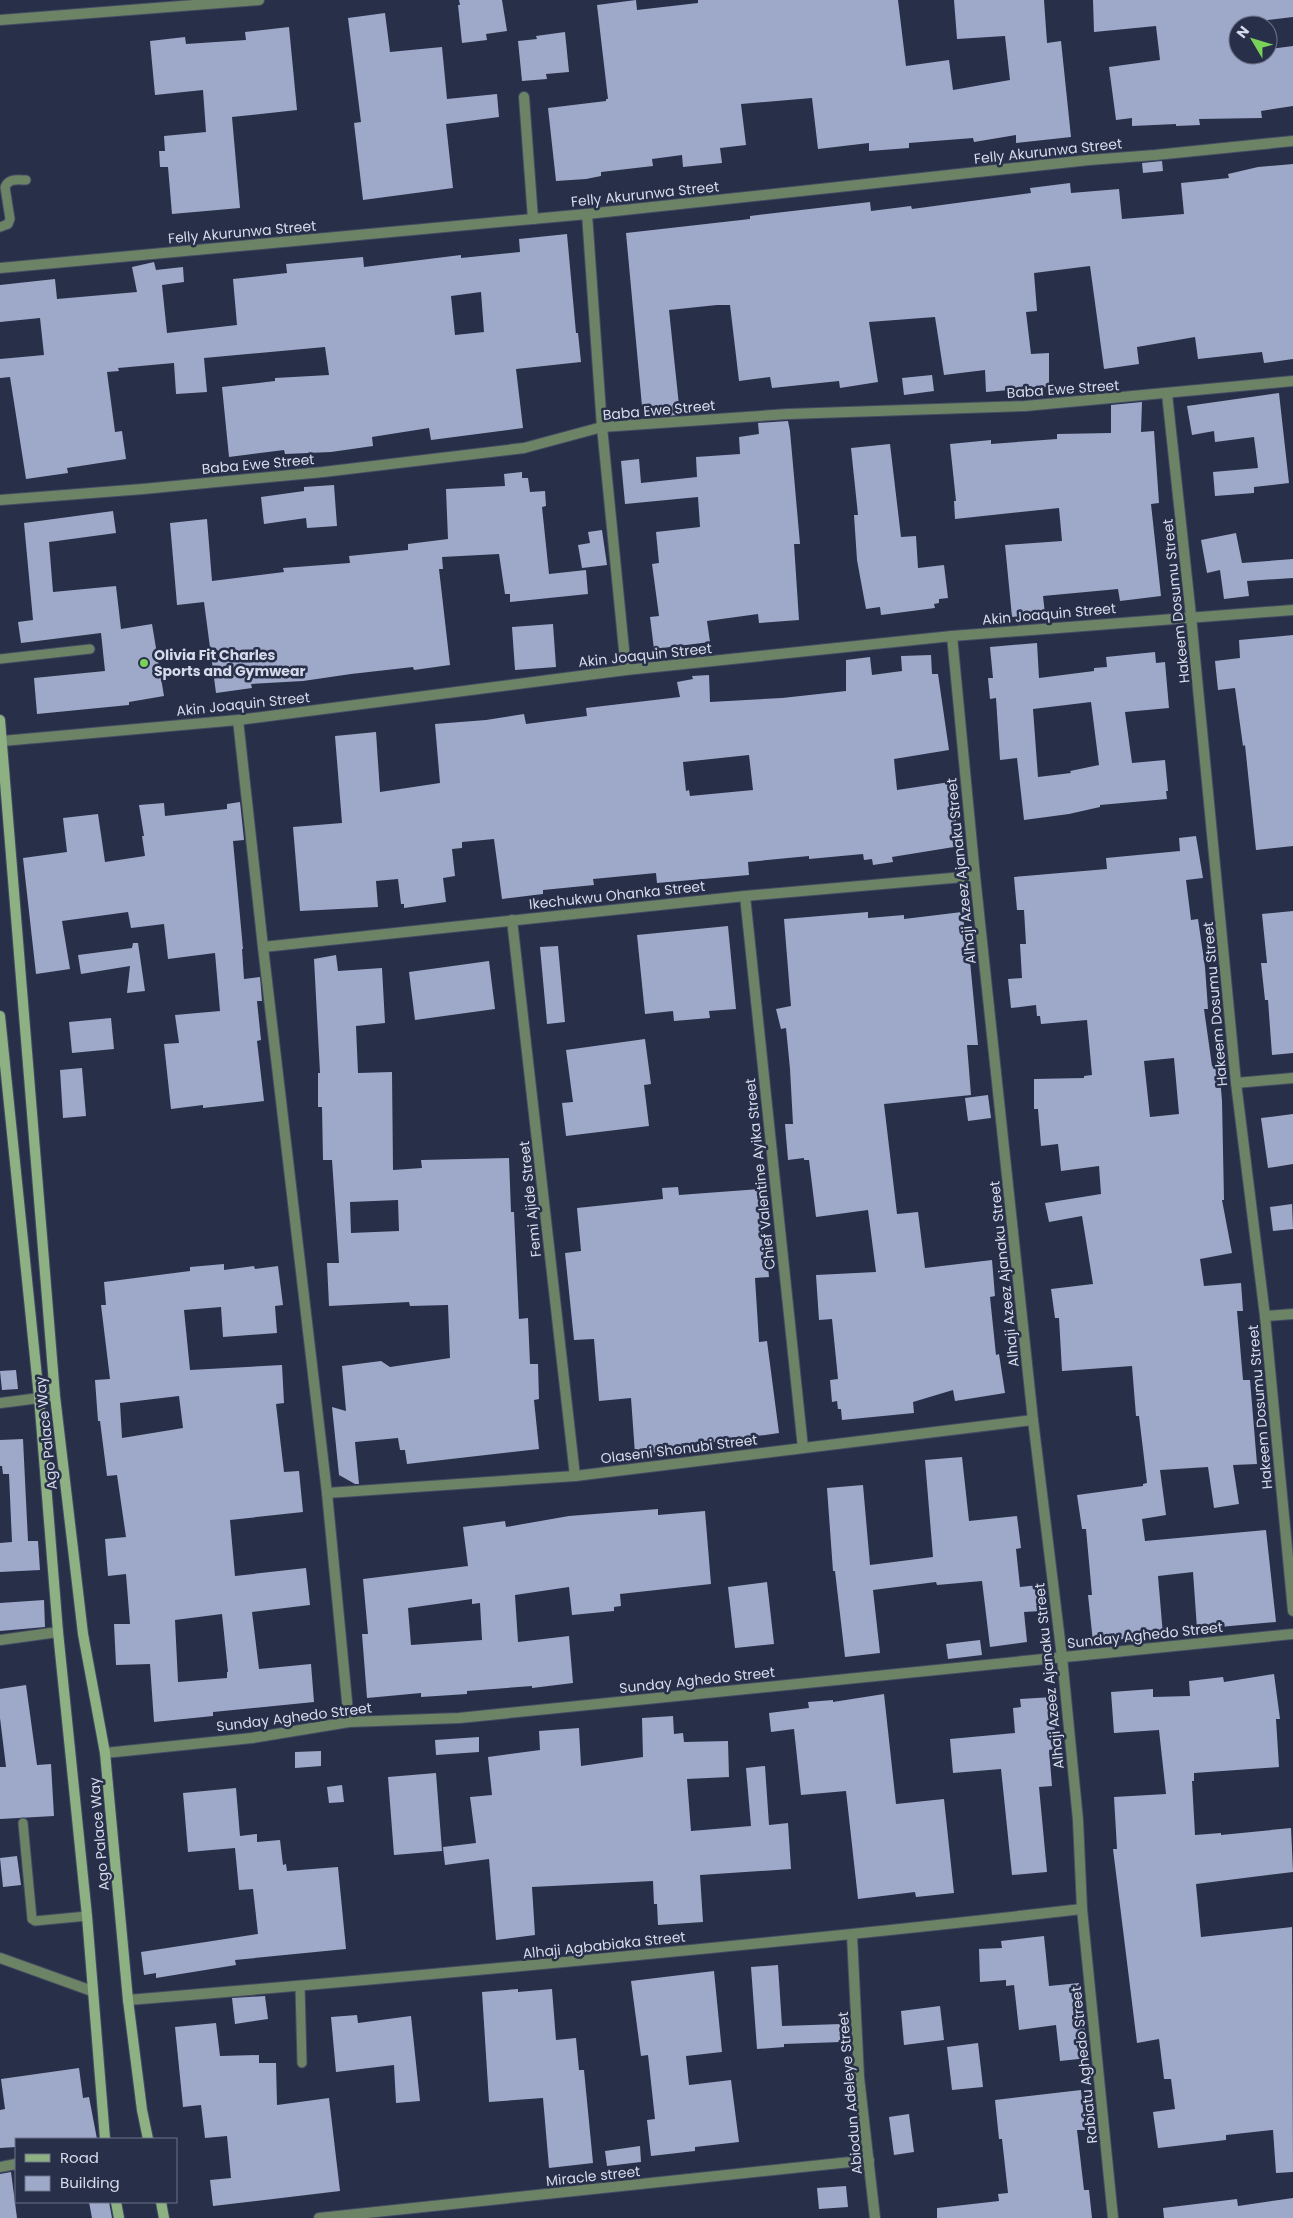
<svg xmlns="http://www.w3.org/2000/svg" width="1293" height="2218" font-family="Poppins,sans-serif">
	<rect width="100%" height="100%" fill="#282f49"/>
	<g fill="#9ea9c9" fill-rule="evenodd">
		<path d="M459,0H502L507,31L486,34L487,40L462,43L458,5H460Z"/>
		<path d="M636,0L637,10L698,3V0H898L906,66L949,60L953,90L1010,80L1005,36L957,39L954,0H1044L1047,43L1061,41L1071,137L1016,143V135L974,142L973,138L909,143V148L869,151V143L818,149L812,98L741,104L746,145L720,148L722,163L683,167L682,155L652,159L653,166L601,172V176L586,179L556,181L548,108L606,101V99H608L597,5Z"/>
		<path d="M1093,0H1293V17L1250,22L1251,25H1238V55H1270L1269,49L1293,46V106L1261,111L1262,118L1199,119L1200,125L1176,126V124L1132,126V118L1116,120L1109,67L1160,60L1156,26L1094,32Z"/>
		<path d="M385,13L390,52L442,47L447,99L497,94L499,117L446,124L453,188L363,200L354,123L361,122L348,18Z"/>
		<path d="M289,27L297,110L232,117L240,208L172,214L168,167H160L159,151H165L164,136L206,132L203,90L155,95L150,41L185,37L186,44L246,40L245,32Z"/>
		<path d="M565,32L569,72L546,74L547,79L522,81L518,41L537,39L536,36Z"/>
		<path d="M1162,161L1163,171L1143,173L1142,163Z"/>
		<path d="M1293,164V359L1264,363L1262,352L1198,359L1195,337L1137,347L1139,364L1104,369L1090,266L1034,273L1037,311L1026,312L1031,354L1049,353V387L1009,388V390L986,392L985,370L944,375L935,317L869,322L878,382L840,388L839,381L772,388L770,377L739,381L730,305H717L669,310L680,415L643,417L626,233L750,219V216L870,202L871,211L911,206L912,209L1031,193L1030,188L1070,183L1071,193L1119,189L1122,219L1184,214L1181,183L1229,178L1228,174L1258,167Z"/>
		<path d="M567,234L576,333H578L581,362L516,369L523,428L431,440L429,428L372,437L373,446L331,452L285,454L284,450L229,457L222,387L275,381V378L329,375L325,347L204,358L207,392L176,394L174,363L118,368L119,371L107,372L115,432L122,431L126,459L67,468L68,473L26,479L10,377L0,378V359L44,355L40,318L0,322V285L55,279L57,299L137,292L132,267L154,262L156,270L183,267L184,282L162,285L167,333L237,325L233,279L287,273L286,264L363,257L364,267L461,255V258L520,252L519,239ZM481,292L484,332L455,335L451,296Z"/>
		<path d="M932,375L934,391L904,395L902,378Z"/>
		<path d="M1279,393L1289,483L1254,487V493L1215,496L1213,472L1258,468L1254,437L1215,442L1214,431L1192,435L1187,406Z"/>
		<path d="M1142,402L1141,432L1154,431L1159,503L1151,504L1161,596L1120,601L1118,589L1043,596L1045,614L1012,617L1005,545L1062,541L1059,508L955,519L954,501H956L950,444L991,440V444L1057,439V434L1111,433V405Z"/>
		<path d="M788,421L790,431L800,544H794L799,620L759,623L758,614L707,621L710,642L654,649L650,617L659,616L652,564L659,563L656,532L700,527L698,497L625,504L621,461L639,459L641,483L697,477L696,457L740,454L739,437L759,434L758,423Z"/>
		<path d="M890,444L901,537L916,536L918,568L944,565L948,598L939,599V603L934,604L935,608L881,615L880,607L866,609L857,560L854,515H858L851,448Z"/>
		<path d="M522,472V478H528L530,492L545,491L546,506L542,507L549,574L586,570L588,594L510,602V594H505L499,554L442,557L443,569H439L450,665L414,670L413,667L351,674L303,681L251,684L252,688L216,693L204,602L177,605L170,523L207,519L212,581L284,572L283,568L350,563L349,556L408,550V544L448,539L446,489L505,486L504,474Z"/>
		<path d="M334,485L337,526L307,528L306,518L264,524L261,497L304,491V487Z"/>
		<path d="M113,511L116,533L49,542L53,592L116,586L121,629L152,624L164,696L129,702V705L37,714L34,678L105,671L101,633L21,643L18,622L33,620L24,523Z"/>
		<path d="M602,530L607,565L582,568L578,545L590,543L588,532Z"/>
		<path d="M1236,533L1242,563L1293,559V578L1247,581L1249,596L1224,599L1220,570L1207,573L1201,540Z"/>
		<path d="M553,624L556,667L515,670L512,627Z"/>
		<path d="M1293,635V846L1256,850L1245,745L1243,746L1235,688L1218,690L1215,661L1240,658L1239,640Z"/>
		<path d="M1037,643L1039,678L1094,671V668L1107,667L1106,657L1155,652L1156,663L1165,662L1169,708L1125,712L1132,763L1165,760L1168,791H1166L1167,799L1100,805V807L1069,814L1024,820L1017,758L1000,760L996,698L990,699L988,678H993L990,647ZM1091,702L1099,765L1070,771L1071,773L1038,777L1033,709Z"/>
		<path d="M931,655L932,674H938L949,750L894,759L897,790L950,782L960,846L892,857L893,862L873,865L872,859L864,860L863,854L809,859V856L748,862L749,875L657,883L656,873L593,879L594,885L543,890V894L502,899L494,839L462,842V848L452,849L455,876L443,878L446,902L404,908V904H401L398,879L376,881L378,907L300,911L293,827L342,823L335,736L376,732L380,792L440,783L435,724L486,720L524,714L526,724L587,716L586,708L680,697L677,682L693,679L692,676L709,675L710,702L782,698L846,691V660L870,657L872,675L902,671L901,656ZM749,755L753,790L690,796L689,790L686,791L683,762Z"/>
		<path d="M240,802L244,840L233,841L243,949H242L244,979L260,977L262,1001H257L261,1040L257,1041L264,1101L203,1108V1105L171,1109L164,1044L179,1043L175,1015L220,1011L215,953L168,959L164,924L131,928L128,912L62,921L70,969L36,974L23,858L67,852L63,818L98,814L105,862L145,856L142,836H144L139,805L164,803L165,816L227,809V804Z"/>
		<path d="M1196,836L1203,878L1186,880L1191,920L1198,919L1205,967L1208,1009H1204L1212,1066L1219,1065L1222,1101L1224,1200H1222L1232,1253L1200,1259L1204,1286L1241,1283L1243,1311H1237L1243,1380H1250L1257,1464L1233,1465L1239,1504L1214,1508L1208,1467L1160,1470L1166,1515L1142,1519L1145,1541L1266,1530L1276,1622L1197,1629L1193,1572L1158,1576L1163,1635L1093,1642L1088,1595H1092L1086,1529H1082L1077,1495L1143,1486V1484L1147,1483L1139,1416H1136L1132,1366L1062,1371L1059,1318H1055L1051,1289L1093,1284L1082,1216L1049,1222L1045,1203L1101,1194L1099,1166L1061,1171L1058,1144L1041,1146L1038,1109H1034V1079L1084,1078V1076L1092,1075L1087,1020L1041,1024L1040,1016H1037L1036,1005L1011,1008L1008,979L1022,978L1020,944H1026L1024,910H1017L1014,877L1107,869L1106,858L1180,851L1179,838ZM1174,1058L1179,1114L1150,1117L1144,1061Z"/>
		<path d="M1293,911V1053L1272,1055L1268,1000H1265L1261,963H1267L1262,914Z"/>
		<path d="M868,912V918L904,915V919L962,912L970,961L978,1045H967L971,1095L884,1104L897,1214L918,1212L925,1268L992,1260L995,1296L990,1297L996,1355L999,1354L1005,1393L955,1401L953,1390L913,1402L914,1413L842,1420L841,1409H838L837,1401L832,1402L830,1380L838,1379L832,1319L819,1320L816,1275L876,1272L868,1210L816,1217L809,1160H804V1158L788,1160L785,1124H793L790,1069L786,1028L781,1029L776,1009L791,1006L784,919Z"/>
		<path d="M728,926L736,1009L709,1011L710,1018L674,1021L673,1011L645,1014L637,935Z"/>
		<path d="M133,943H138L145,991L127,993L130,966L81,974L78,955L132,948Z"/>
		<path d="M558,946L565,1022L547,1024L540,947Z"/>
		<path d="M336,955L338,971L382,968L385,1023L356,1026L358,1073L392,1072L393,1170L422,1168L421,1160L509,1158L511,1212H514L519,1319L528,1318L530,1364H538L539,1399L534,1400L539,1449L407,1464L405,1450H400L398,1438L355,1442L359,1484H355L339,1475L332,1407L346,1411L342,1366L381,1361L390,1367L450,1358L448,1305L410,1306L409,1302L329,1306L327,1263H339L332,1160H323L322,1107H318V1073H320L314,959ZM398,1200L399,1231L351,1233L350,1202Z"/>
		<path d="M489,961L495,1009L415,1020L409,972Z"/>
		<path d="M111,1018L114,1049L72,1053L69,1022Z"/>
		<path d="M645,1039L651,1084L644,1085L649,1126L566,1136L562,1103L573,1102L566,1050Z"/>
		<path d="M82,1068L86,1116L63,1118L60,1070Z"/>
		<path d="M988,1095L991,1118L968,1121L965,1098Z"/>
		<path d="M1293,1114V1164L1268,1168L1261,1118Z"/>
		<path d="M678,1187L679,1195L760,1189L764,1243H766L769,1277L755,1278L759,1342L767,1341L779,1433L686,1446V1450L635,1454L631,1398L599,1401L594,1339L574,1340L565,1253L581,1251L577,1208L663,1199L662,1188Z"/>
		<path d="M1292,1204L1293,1229L1273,1231L1270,1207Z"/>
		<path d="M224,1264V1270L254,1266L255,1269L278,1266L283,1305L275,1306L277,1333L223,1337L221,1307L184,1310L190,1370L282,1365L284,1403L276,1404L284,1472L299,1471L303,1512L230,1520L235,1576L306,1568L310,1605L252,1612L259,1669L311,1664L314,1702L213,1712V1716L154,1722L150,1664L116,1665L114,1624H130L126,1574L108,1576L105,1539L126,1537L117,1475L107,1476L100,1421H98L95,1380L110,1379L101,1305H106L104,1282L190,1271V1267ZM179,1396L183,1428L122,1438L120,1403ZM222,1614L228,1672H227V1678L178,1682L175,1620Z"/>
		<path d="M16,1370L18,1389L2,1390L0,1371Z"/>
		<path d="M23,1439L28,1541H38L40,1570L0,1572V1543L12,1542L9,1474H3L2,1466H0V1440Z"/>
		<path d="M962,1457L969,1521L1017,1516L1021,1548L1016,1549L1020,1587L1039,1585L1041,1611L1024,1612L1027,1642L990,1647L982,1581L937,1585L936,1582L873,1590L880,1653L845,1657L835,1571H833L827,1488L863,1485L870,1565L933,1557L925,1460Z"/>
		<path d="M658,1509V1515L705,1511L711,1584L620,1594L621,1606L614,1607V1611L572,1615L569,1587L515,1595L518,1642L569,1636L573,1683L532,1688V1686L467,1691V1694L421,1697V1693L367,1698L362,1634H368L363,1579L468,1566L463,1527L505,1521L506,1527L569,1516ZM472,1599V1604L480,1603L482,1640L411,1645L408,1608Z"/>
		<path d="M767,1582L774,1644L735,1648L728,1587Z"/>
		<path d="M44,1600L45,1627L0,1631V1603Z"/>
		<path d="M980,1640L982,1655L948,1659L946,1644Z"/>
		<path d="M1274,1674L1280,1719H1276L1279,1767L1194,1773V1781H1192L1195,1835L1221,1833V1835L1291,1828L1293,1872L1196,1884L1201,1937L1292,1927L1293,2172L1276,2173L1273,2130L1226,2135V2140L1158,2148L1153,2112L1175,2109L1171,2079H1164L1159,2039L1137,2043L1113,1849H1117L1114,1797L1166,1794L1159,1730L1114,1733L1111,1692L1153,1689V1697L1190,1696L1189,1681L1223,1677L1224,1682Z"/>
		<path d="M26,1685L37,1765L51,1764L54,1816L0,1819V1767H6L0,1718V1689Z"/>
		<path d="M884,1694L896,1804L944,1799L954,1893L916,1897L915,1892L858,1899L846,1791L801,1795L794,1729L771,1732L769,1713L809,1708L808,1702L833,1700V1702Z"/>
		<path d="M1053,1697L1056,1749L1049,1750L1052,1786L1039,1787L1047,1872L1012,1875L1001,1769L953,1773L950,1739L1015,1733L1013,1708L1021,1707L1020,1699Z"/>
		<path d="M673,1716L674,1734L683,1733L684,1742L728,1741L729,1777L687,1779L691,1831L751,1826L746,1768L765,1766L769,1825L788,1823L791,1869L700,1875L703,1922L658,1925L657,1904H654L653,1881L532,1887L535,1935L496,1940L489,1859L445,1865L443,1847L476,1843L470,1797L492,1795L488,1757L540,1750L539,1731L579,1728L581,1766L643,1757L642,1718Z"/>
		<path d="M479,1737V1752L436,1755L435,1740Z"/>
		<path d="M321,1751V1766L295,1768V1752Z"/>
		<path d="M436,1773L442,1851L394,1855L388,1777Z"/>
		<path d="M342,1785L344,1802L329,1803L327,1787Z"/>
		<path d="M236,1788L240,1836L257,1834V1842L280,1840L283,1865L286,1864L287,1871L338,1867L346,1949L235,1960L236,1965L156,1978V1973L144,1975L141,1952L258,1934L253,1889L239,1890L235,1848L188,1852L183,1793Z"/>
		<path d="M17,1856L21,1885L3,1887L0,1858Z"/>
		<path d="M1044,1936L1049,1986L1079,1983L1088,2058L1060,2061L1056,2025L1019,2030L1014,1985L1006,1986V1980L980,1982L979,1949L1002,1948L1001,1941Z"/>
		<path d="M778,1965L782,2026L841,2024V2042L784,2044V2047L757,2049L751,1967Z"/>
		<path d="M714,1971L722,2052L686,2056L689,2085L731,2080L739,2142L695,2147V2151L651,2156L647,2120L655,2119L648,2055L641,2056L631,1981Z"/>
		<path d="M518,1989V1992L552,1989L556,2040L576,2038L579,2070H584L593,2163L549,2168L543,2098L489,2102L482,1992Z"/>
		<path d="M265,1996L268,2019L235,2024L232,1998Z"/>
		<path d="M940,2006L944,2040L904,2045L901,2011Z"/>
		<path d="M357,2015L358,2023L411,2016L420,2101L396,2103L394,2065L336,2072L331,2017Z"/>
		<path d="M216,2023L220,2056L259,2055V2063H276L277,2105L329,2098L340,2191L213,2206L210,2180L231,2178L227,2136L205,2138L201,2105L183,2107L175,2027Z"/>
		<path d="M978,2043L983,2087L952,2090L947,2047Z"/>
		<path d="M79,2068L83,2098L89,2097L97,2139H16V2147L0,2148V2110L5,2109L1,2079Z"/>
		<path d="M1081,2090L1085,2130H1077L1084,2190H1089L1092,2218H937V2208L999,2201L998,2194L1008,2193L1002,2139H999L995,2100Z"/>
		<path d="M909,2114L914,2152L894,2155L889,2117Z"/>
		<path d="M640,2146L641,2162L607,2166L605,2151Z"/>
		<path d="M11,2172L17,2218H0V2174Z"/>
		<path d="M846,2186L848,2207L819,2209L817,2188Z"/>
		<path d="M1293,2198V2218H1164L1163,2208L1237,2199L1238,2206Z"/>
		<path d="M89,2202H109L112,2218H92Z"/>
	</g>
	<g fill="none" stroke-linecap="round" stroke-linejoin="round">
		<defs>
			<g id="service">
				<path d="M0,227L8,224L10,219L5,187C9,178 17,180 26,180"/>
				<path d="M0,659L90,649"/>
				<path d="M23,1823L32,1919L35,1921L87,1916"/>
				<path d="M300,1986L302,2063"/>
			</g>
			<g id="minor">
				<path d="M0,20L259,0"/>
				<path d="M524,97L533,219"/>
				<path d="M587,214L602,427L626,670"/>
				<path d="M0,268L587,214L1089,160L1155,155L1293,141"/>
				<path d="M1167,394L1191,616L1236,1083L1265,1316L1293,1611"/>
				<path d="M0,500L143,489L323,472L524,448L602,427L788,414L1025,406L1293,381"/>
				<path d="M952,636L975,876L1033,1420L1062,1657L1078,1820L1082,1909L1113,2218"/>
				<path d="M238,720L263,947L327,1493L349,1722"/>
				<path d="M2,741L238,720L626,670L952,636L1293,610"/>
				<path d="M745,896L803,1448"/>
				<path d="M512,920L575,1476"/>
				<path d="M263,947L745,896L975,876"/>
				<path d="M1236,1083L1293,1078"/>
				<path d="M1265,1316L1293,1314"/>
				<path d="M0,1403L55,1396"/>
				<path d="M327,1493L575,1476L1033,1420"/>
				<path d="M0,1640L58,1632"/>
				<path d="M105,1753L252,1738L349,1722L459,1718L1293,1634"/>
				<path d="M852,1935L859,2077L875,2218"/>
				<path d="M0,1958L92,1991"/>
				<path d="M128,2000C447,1974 765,1945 1082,1909"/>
				<path d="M0,2167L16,2164"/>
				<path d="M319,2218L869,2160"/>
			</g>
			<g id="secondary">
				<path d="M0,720L55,1396L83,1634L105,1753L128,2000L142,2110L148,2139"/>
				<path d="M0,1016L39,1397L58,1632L87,1916L105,2139"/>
				<path d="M116,2202L119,2218"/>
				<path d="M161,2202L164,2218"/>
			</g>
		</defs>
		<use href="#service" stroke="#444b63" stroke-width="11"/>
		<use href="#minor" stroke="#444b63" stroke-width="12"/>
		<use href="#secondary" stroke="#444b63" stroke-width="12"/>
		<use href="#service" stroke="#6d8366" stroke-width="9"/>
		<use href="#minor" stroke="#6d8366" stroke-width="10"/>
		<use href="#secondary" stroke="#8eb183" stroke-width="10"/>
	</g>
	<circle fill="#78d158" stroke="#282f49" stroke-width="2" cx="144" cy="663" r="5"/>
	<g text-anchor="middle" stroke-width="5" stroke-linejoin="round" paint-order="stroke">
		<g font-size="14" fill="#d6dbec" stroke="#282f49">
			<text transform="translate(1048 151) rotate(-6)" y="5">Felly Akurunwa Street</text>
			<text transform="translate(645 194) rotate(-6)" y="5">Felly Akurunwa Street</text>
			<text transform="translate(242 232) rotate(-5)" y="5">Felly Akurunwa Street</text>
			<text transform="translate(1063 389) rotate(-4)" y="5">Baba Ewe Street</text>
			<text transform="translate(659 410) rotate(-5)" y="5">Baba Ewe Street</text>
			<text transform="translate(258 464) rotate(-5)" y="5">Baba Ewe Street</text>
			<text transform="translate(1176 601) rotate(-96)" y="5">Hakeem Dosumu Street</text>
			<text transform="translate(1049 614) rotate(-5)" y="5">Akin Joaquin Street</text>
			<text transform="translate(645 655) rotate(-6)" y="5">Akin Joaquin Street</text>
			<text transform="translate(243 704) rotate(-6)" y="5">Akin Joaquin Street</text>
			<text transform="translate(961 871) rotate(-96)" y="5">Alhaji Azeez Ajanaku Street</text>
			<text transform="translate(617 895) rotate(-6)" y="5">Ikechukwu Ohanka Street</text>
			<text transform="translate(1215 1004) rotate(-95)" y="5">Hakeem Dosumu Street</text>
			<text transform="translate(760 1174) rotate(-96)" y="5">Chief Valentine Ayika Street</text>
			<text transform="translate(530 1199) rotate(-96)" y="5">Femi Ajide Street</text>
			<text transform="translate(1004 1274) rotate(-96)" y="5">Alhaji Azeez Ajanaku Street</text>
			<text transform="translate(1260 1407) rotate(-95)" y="5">Hakeem Dosumu Street</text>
			<text transform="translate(46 1433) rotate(-96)" y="5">Ago Palace Way</text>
			<text transform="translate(679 1449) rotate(-7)" y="5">Olaseni Shonubi Street</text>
			<text transform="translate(1145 1635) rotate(-6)" y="5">Sunday Aghedo Street</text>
			<text transform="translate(1049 1676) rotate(-96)" y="5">Alhaji Azeez Ajanaku Street</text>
			<text transform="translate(697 1680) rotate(-6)" y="5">Sunday Aghedo Street</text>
			<text transform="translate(294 1717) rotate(-7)" y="5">Sunday Aghedo Street</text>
			<text transform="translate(99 1834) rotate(-95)" y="5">Ago Palace Way</text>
			<text transform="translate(604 1945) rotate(-6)" y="5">Alhaji Agbabiaka Street</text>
			<text transform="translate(1084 2065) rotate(-96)" y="5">Rabiatu Aghedo Street</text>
			<text transform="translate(850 2093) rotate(-95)" y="5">Abiodun Adeleye Street</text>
			<text transform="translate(593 2176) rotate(-6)" y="5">Miracle street</text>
		</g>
		<g font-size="14" font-weight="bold" fill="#d6dbec" stroke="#282f49" text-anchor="start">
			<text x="154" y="660">Olivia Fit Charles<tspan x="154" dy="16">Sports and Gymwear</tspan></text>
		</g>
	</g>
	<rect x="15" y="2138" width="162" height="65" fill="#282f49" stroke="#6e748a"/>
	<rect x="25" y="2154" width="25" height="8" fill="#8eb183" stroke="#6e748a"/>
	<text x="60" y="2163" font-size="15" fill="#d6dbec">Road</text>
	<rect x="25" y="2176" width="25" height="15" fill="#9ea9c9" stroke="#6e748a"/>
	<text x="60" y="2188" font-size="15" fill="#d6dbec">Building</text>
	<g transform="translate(1253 40) rotate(308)"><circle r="24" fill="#282f49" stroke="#6e748a"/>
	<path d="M0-4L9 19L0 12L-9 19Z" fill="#78d158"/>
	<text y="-8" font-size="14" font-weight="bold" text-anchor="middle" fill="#d6dbec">N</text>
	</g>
</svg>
